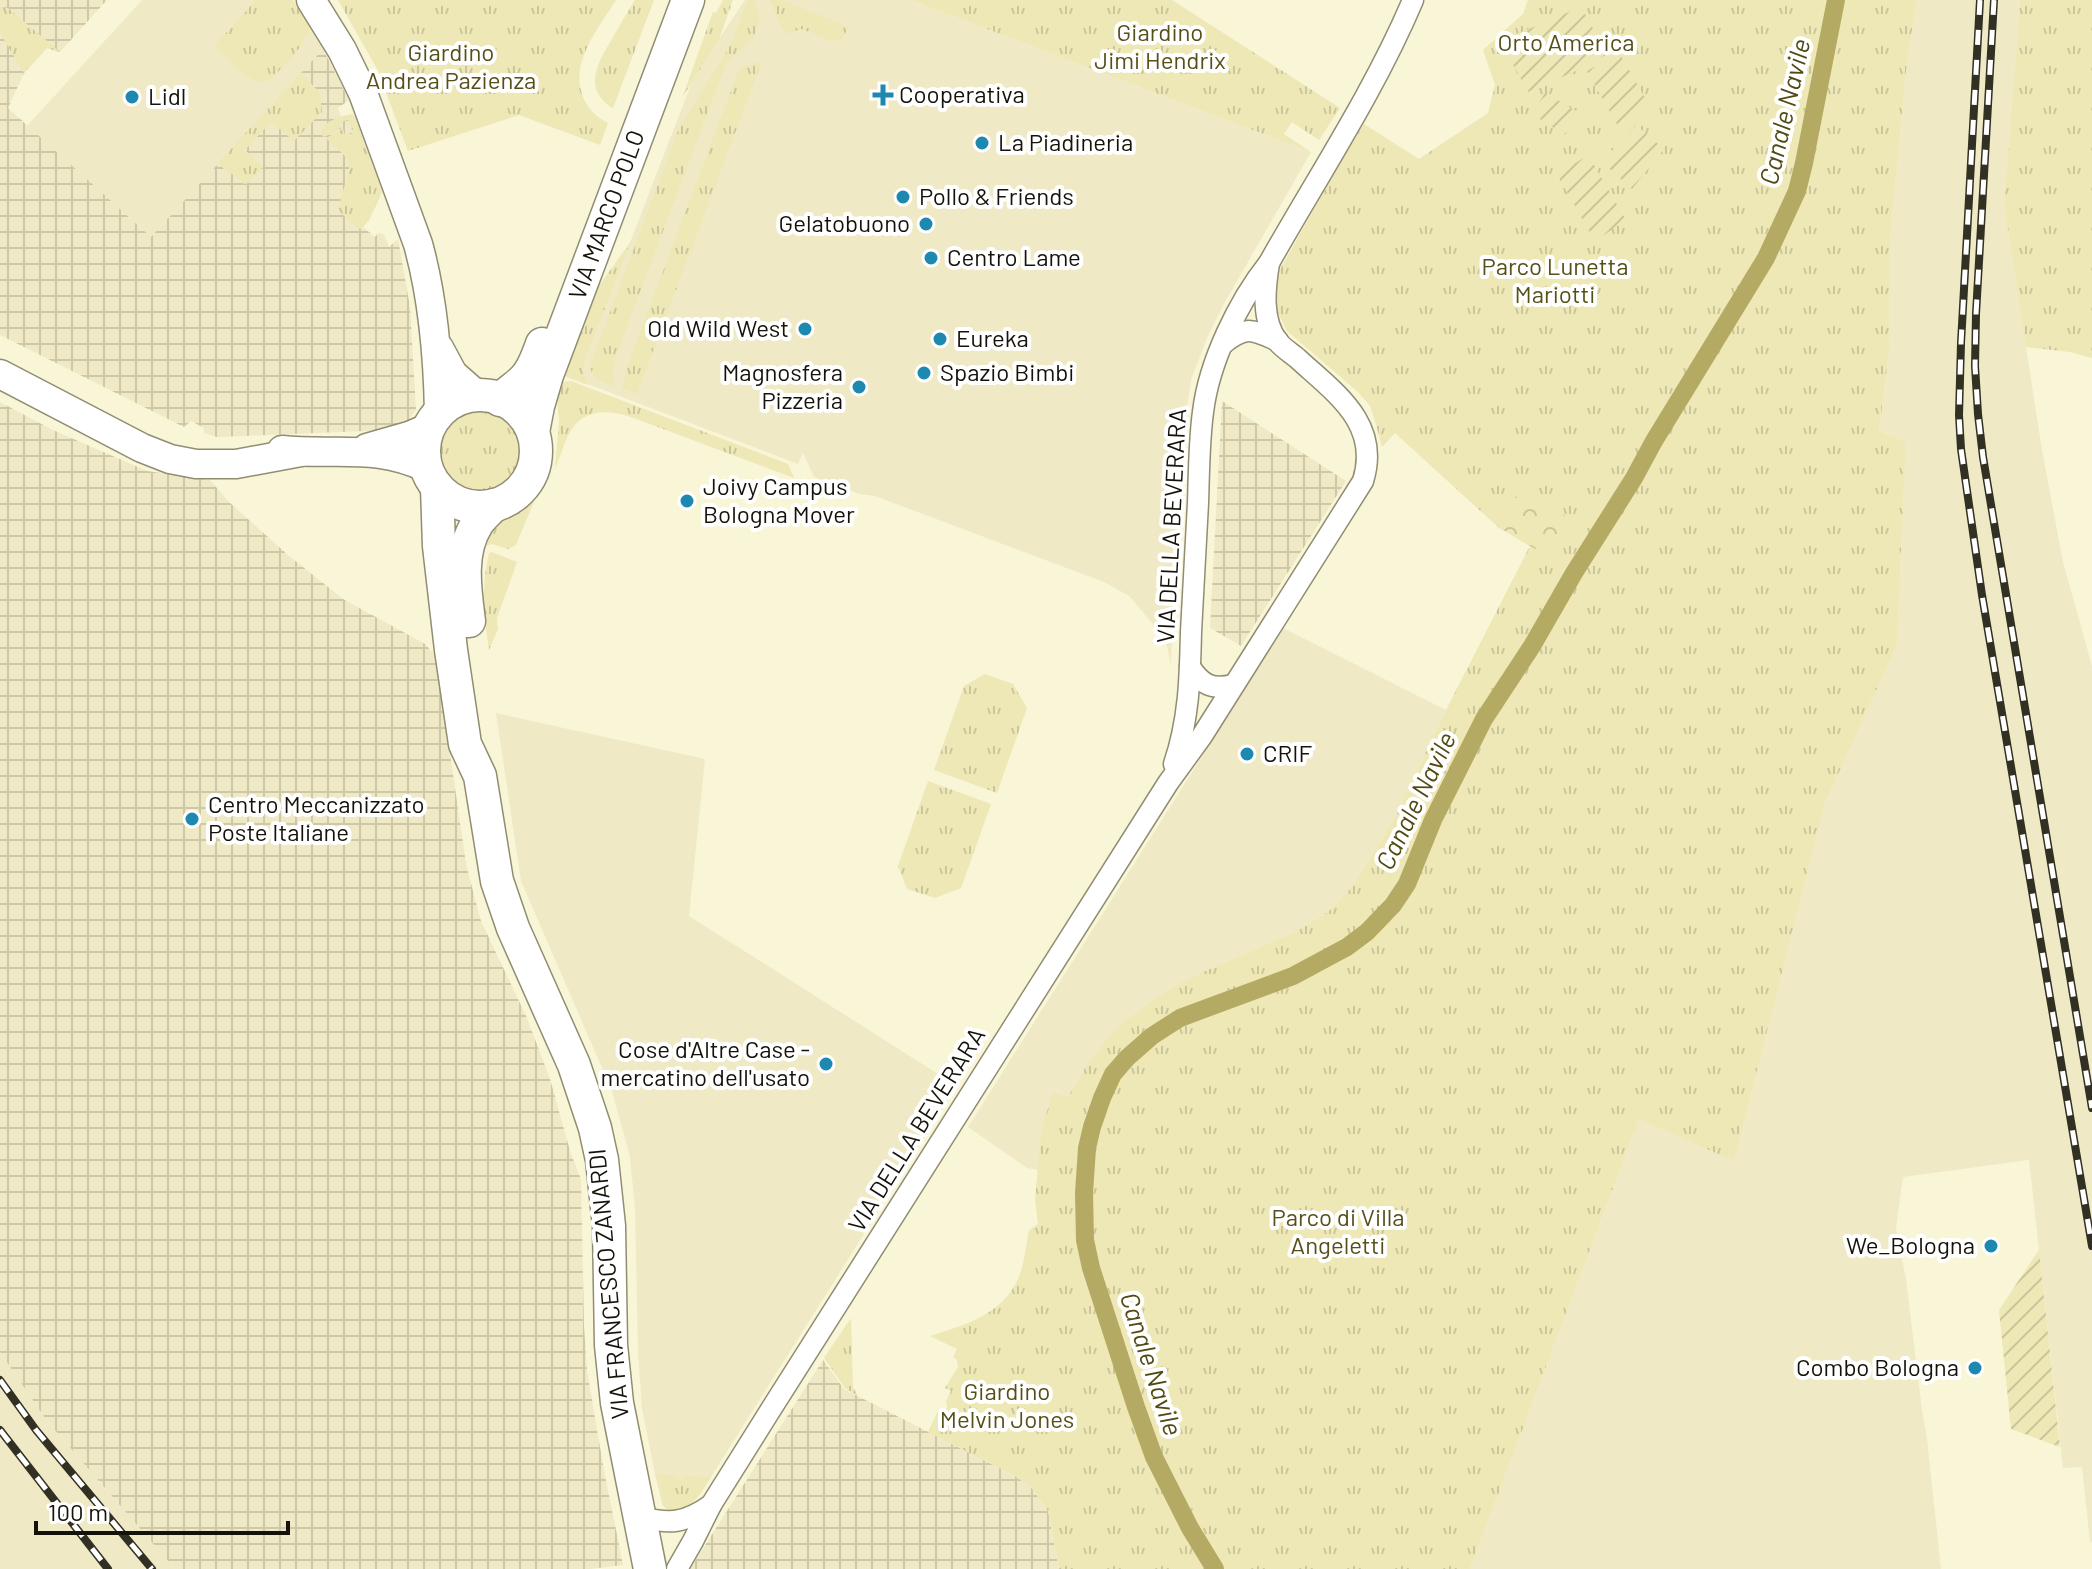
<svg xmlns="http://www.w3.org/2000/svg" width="2092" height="1569" font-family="Barlow,sans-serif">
	<defs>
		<pattern id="industrial-grid" width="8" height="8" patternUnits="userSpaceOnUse" patternTransform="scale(2)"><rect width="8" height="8" fill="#efeac5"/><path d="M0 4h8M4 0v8" fill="none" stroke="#ccc8a8"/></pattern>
		<pattern id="grass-tufts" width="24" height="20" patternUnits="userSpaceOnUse" patternTransform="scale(2)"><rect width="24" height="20" fill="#eee7b6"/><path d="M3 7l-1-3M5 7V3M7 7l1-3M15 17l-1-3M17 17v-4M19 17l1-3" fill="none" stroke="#cbc59b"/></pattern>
		<pattern id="forest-crowns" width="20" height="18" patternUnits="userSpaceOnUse" patternTransform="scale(2)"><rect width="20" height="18" fill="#eee7b6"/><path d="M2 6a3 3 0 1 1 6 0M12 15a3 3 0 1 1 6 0" fill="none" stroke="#cbc59b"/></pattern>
		<pattern id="garden-furrows" width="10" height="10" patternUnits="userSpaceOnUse" patternTransform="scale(2)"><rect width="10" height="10" fill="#eee7b6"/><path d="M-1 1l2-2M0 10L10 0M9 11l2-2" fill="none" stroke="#cbc59b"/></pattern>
	</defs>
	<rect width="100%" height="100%" fill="#f9f5d7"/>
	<g fill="#efeac5">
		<path d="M142,0H293L323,49L151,237L27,126Z"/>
		<path d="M745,0H911L1311,152L1225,302L1207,338L1191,380L1185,419L1175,541L1171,666L1167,646L1152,623L1129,596L1104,582L875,496L860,494L814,477L803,453L798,464L577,380L695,74Z"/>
		<path d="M1917,0H2020L2004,205L2042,450L2063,562L2092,666V1542H2090L2082,1467L2063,1468L2029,1160L1903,1177L1896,1228L1906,1279L1922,1410L1927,1439L1941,1569H1470L1639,1119L1734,1160L1825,803L1897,643L1906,442L1879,431L1889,352L1890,238L1907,61Z"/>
		<path d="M1283,628L1446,710L1394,819L1351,888L1328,912L1297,931L1189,978L1086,1066L1068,1097L1054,1092L1041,1131L1038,1170L1027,1168L968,1127Z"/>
		<path d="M496,713L705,759L689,916L957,1086L711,1477L687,1475L686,1479L673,1478V1475L655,1474L642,1409L638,1352L635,1210L630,1157L612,1091L521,881Z"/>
		<path d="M0,1352L47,1421L175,1569H0Z"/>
	</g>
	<g fill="url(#industrial-grid)">
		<path d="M0,0H107L60,52L47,48L24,73L8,108L151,237L323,49L349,100L338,108L339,112L341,117L354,115L382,192L369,220L363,227L375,237L378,233L384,234L389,247L398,239L399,244L410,307L416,409L407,423L391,430L217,437L204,433V428L191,421L184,427L0,335Z"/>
		<path d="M1222,401L1346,481L1241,646L1210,628Z"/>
		<path d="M0,402L53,430L147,471L210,480L229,502L288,555L343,599L425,644L436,656L466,864L481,921L527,1018L550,1079L571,1154L581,1179L584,1326L587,1370L603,1465L623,1565L590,1569H175L47,1421L0,1352Z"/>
		<path d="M823,1360L844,1389L1015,1476L1031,1487L1048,1511L1059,1569H690Z"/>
	</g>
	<g fill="url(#grass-tufts)">
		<path d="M256,0H293L311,29L302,40L304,43C296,51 276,77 267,81C252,88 225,56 214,46Z"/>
		<path d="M338,0H616C599,28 569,62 583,97C588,109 596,117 608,123L600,145L519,115L408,151L377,69Z"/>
		<path d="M635,0H654L613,108C580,88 600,59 615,34C621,23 628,11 635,0Z"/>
		<path d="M723,0H733L719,39L682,98L713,12L716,13Z"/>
		<path d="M748,0H754C762,13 760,31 749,42C742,51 732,54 726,64L614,361L613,376L616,387C604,382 588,379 591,363L679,128L729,48Z"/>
		<path d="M770,0H782L849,27L841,41L837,39L833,42L802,29L785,34Z"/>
		<path d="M911,0H1172L1340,108L1319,140L1292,122L1284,134L1311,152Z"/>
		<path d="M1528,0H1917L1907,61L1890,238L1889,352L1879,431L1906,442L1897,644L1825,803L1734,1161L1639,1119L1470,1569H1059L1048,1511L1031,1487L1015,1476L928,1432L938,1411L947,1408L946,1401L951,1391L945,1388L958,1367L957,1360L953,1357L957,1349L930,1336C966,1325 1005,1314 1020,1274C1025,1260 1026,1244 1029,1230L1038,1224L1035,1199L1041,1131L1053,1092L1068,1097L1086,1066L1115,1029L1156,998L1189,978L1297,931L1328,912L1351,888L1394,819L1446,710L1530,546L1498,527L1395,433L1382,447L1376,424L1370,406L1358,392L1287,331L1278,313L1275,295L1278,273L1335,172L1364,124L1419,159L1488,113L1495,85L1483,50L1523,14Z"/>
		<path d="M2020,0H2092V358L2070,352L2026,347L2004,205Z"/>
		<path d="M0,7L8,8L60,52L47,48L24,73L0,33Z"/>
		<path d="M762,61L637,394L622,388L629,362L738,72L741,67Z"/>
		<path d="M301,73L320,93L322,112L294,141L271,122L245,150L263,167L248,183L244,184L232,174L230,175L218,163Z"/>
		<path d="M352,114L354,115L382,192L369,220L361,229L357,228L338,210L349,169L348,159L326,138L343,129L345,135L353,132L348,120L341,122L342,128L324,137L321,134C324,120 339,117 352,114Z"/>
		<path d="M631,241L584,362L583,373L588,385L564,376L596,290Z"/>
		<path d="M571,381L788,464L794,478L634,418C614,411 589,407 574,426C565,437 561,456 555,469L559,421L557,399L563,382Z"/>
		<circle cx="480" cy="452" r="40"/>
		<path d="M541,485L516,545L508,549L492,544L477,548L492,523L508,516L524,506Z"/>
		<path d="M492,552L517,562L497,618L498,629L489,650C484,617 481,586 489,553Z"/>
		<path d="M985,674L1013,684L1027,708L997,793L934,770L964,686Z"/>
		<path d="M928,781L991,804L961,888L935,898L907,889L898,866Z"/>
		<path d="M851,1318L853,1387L858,1396L845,1388L824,1358Z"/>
		<path d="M655,1474L674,1475V1478L685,1479L686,1475L711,1477C700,1496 692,1509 669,1511L663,1506Z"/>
	</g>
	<path fill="url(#forest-crowns)" d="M1520,490L1567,517L1546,555L1498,527Z"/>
	<g fill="url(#garden-furrows)">
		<path d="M1581,7L1607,54L1587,66L1528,92L1500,41Z"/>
		<path d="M1619,53L1651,108L1619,128L1587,71Z"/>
		<path d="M1545,93L1578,112L1565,135L1532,114Z"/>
		<path d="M1636,125L1664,149L1632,189L1602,162Z"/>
		<path d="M1588,155L1626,220L1595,241L1557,175Z"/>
		<path d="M2039,1250L2060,1447L2011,1429L1999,1310Z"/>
	</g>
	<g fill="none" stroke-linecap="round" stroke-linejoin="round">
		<path stroke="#b5aa63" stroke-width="18" d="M1215,1569L1190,1528L1154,1457L1136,1407L1091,1268L1085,1240L1084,1193L1087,1148L1092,1127L1102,1098L1113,1074L1127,1058L1152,1036L1180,1018L1293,976L1347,947L1367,932L1393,905L1407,884L1433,820L1484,719L1532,646L1574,573L1634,478L1654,441L1766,258L1797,191L1804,163L1836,0"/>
		<defs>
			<g id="minor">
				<path d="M1224,343C1247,325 1253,330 1278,341"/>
				<path d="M1190,667C1202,685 1212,690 1233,685"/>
				<path d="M1174,764C1189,720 1190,678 1191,632C1193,589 1196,546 1198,503C1199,473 1199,442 1203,412C1209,362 1238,302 1269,263C1318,176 1374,92 1413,0"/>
				<path d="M639,1517C670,1524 684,1524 711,1505"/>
				<path d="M677,1569L693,1541L711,1505L768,1414L1168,783L1202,736L1363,481C1381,423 1335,393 1297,358C1291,353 1283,348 1278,342C1261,320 1265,288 1269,263"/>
			</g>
			<g id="secondary">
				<path d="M311,0L342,50L363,93L418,244C433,298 438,356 439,413"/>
				<path d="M439,348L453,374L478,396"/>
				<path d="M0,374L142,448L170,459L196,464H236L301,452"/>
				<path d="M367,448L409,436L430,427"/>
				<path d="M282,450C335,456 375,443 427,468"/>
			</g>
			<g id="primary">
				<circle cx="480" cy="451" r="56"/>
				<path d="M500,400C507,392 515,388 522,381C533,372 537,357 542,344"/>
				<path d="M533,432L538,406L547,375L688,0"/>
				<path d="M437,487L439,546L451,650L465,744L480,776L497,881L513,928L574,1065L595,1128L602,1160L609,1226L611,1345L617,1403L650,1569"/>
				<path d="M469,621C465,590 459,552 477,524C481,517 489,511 494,505"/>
			</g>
		</defs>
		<use href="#minor" stroke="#918d72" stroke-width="23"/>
		<use href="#secondary" stroke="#918d72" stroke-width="31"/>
		<use href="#primary" stroke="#918d72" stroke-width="35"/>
		<use href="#minor" stroke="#fff" stroke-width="20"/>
		<use href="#secondary" stroke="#fff" stroke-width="28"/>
		<use href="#primary" stroke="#fff" stroke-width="32"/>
		<defs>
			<g id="rail">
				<path d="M1980,0L1961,343L1959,415L1961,449L1982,595L2092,1246"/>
				<path d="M1994,0L1976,314L1975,366L1978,414L1983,457L2092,1108"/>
				<path d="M0,1380L36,1430L152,1569"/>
				<path d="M0,1430L108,1569"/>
			</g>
		</defs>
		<use href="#rail" stroke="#322f23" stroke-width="8"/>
		<use href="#rail" stroke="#fff" stroke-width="5" stroke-dasharray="15" stroke-linecap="butt"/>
	</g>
	<g fill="#1d89b0" stroke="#fff" stroke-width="3">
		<path d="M879 83h8v8h8v8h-8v8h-8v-8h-8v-8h8z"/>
		<circle cx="132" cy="97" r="8"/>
		<circle cx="982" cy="143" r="8"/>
		<circle cx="903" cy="197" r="8"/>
		<circle cx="926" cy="224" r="8"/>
		<circle cx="931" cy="258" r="8"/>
		<circle cx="805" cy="329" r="8"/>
		<circle cx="940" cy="339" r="8"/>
		<circle cx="924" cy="373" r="8"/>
		<circle cx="859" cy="387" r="8"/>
		<circle cx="687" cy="501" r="8"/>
		<circle cx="1247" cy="754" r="8"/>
		<circle cx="192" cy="819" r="8"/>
		<circle cx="826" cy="1064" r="8"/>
		<circle cx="1991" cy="1246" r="8"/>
		<circle cx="1975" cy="1368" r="8"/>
	</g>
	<g text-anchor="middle" stroke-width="8" stroke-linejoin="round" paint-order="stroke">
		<g font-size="24" fill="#574f18" stroke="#fff">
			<text x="1160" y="41">Giardino<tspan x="1160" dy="28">Jimi Hendrix</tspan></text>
			<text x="1566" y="51">Orto America</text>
			<text x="451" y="61">Giardino<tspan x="451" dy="28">Andrea Pazienza</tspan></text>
			<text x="1555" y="275">Parco Lunetta<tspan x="1555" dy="28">Mariotti</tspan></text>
			<text x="1338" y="1226">Parco di Villa<tspan x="1338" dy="28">Angeletti</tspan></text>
			<text x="1007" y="1400">Giardino<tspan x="1007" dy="28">Melvin Jones</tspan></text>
		</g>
		<g font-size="24" fill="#151309" stroke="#fff" text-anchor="start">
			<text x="899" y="103">Cooperativa</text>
			<text x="148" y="105">Lidl</text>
			<text x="998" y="151">La Piadineria</text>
			<text x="919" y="205">Pollo &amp; Friends</text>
			<text x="910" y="232" text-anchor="end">Gelatobuono</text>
			<text x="947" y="266">Centro Lame</text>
			<text x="789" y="337" text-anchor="end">Old Wild West</text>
			<text x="956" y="347">Eureka</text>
			<text x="843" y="381" text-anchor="end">Magnosfera<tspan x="843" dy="28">Pizzeria</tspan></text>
			<text x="940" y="381">Spazio Bimbi</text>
			<text x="703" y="495">Joivy Campus<tspan x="703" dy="28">Bologna Mover</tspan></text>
			<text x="1263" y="762">CRIF</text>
			<text x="208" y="813">Centro Meccanizzato<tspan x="208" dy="28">Poste Italiane</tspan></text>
			<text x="810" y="1058" text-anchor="end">Cose d'Altre Case -<tspan x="810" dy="28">mercatino dell'usato</tspan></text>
			<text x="1975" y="1254" text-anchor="end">We_Bologna</text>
			<text x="1959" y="1376" text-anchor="end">Combo Bologna</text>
		</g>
		<g font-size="24" fill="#151309" stroke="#fff">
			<text transform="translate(607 215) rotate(-70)" y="8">VIA MARCO POLO</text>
			<text transform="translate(1172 526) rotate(-87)" y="8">VIA DELLA BEVERARA</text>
			<text transform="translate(917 1130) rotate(-58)" y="8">VIA DELLA BEVERARA</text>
			<text transform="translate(609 1284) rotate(-95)" y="8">VIA FRANCESCO ZANARDI</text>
		</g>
		<g font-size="26" font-style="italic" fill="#524a13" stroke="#fff">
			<text transform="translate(1785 112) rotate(-77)" y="9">Canale Navile</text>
			<text transform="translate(1416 801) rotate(-64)" y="9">Canale Navile</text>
			<text transform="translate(1151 1364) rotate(72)" y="9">Canale Navile</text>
		</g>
	</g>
	<path d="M36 1521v12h252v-12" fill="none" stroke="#151309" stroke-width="4"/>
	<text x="48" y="1521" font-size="24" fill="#151309" stroke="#ffffff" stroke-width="6" paint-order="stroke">100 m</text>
</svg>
